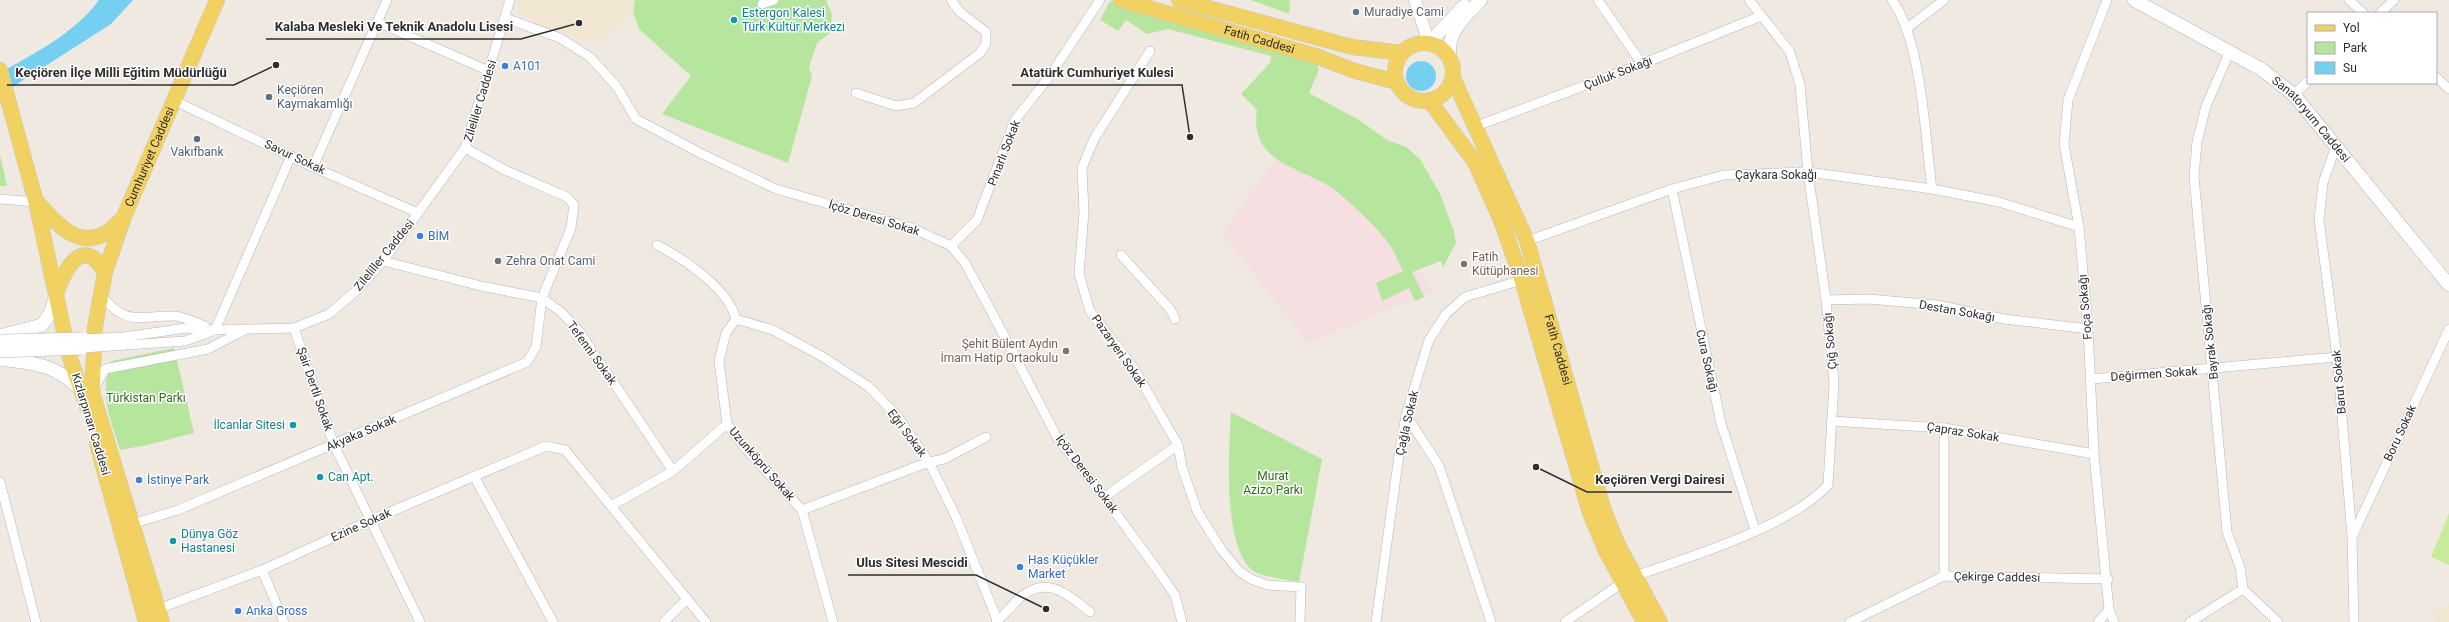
<svg xmlns="http://www.w3.org/2000/svg" width="2449" height="622" font-family="Roboto,sans-serif">
	<rect width="100%" height="100%" fill="#efe9e1"/>
	<g fill="#f0e6d1">
		<path d="M518,0H635L633,12L603,44L539,26L523,14L517,5Z"/>
		<path d="M2449,603V622H2435L2433,611Z"/>
	</g>
	<path fill="#f5dfe0" d="M1293,154L1394,234L1433,291L1308,343L1223,233L1273,163Z"/>
	<g fill="#b6e59e">
		<path d="M635,0H826L832,15L830,33L817,43L809,67L812,76L788,163L662,114L691,76L639,29L633,12Z"/>
		<path d="M1251,0H1290L1289,14Z"/>
		<path d="M1110,1L1317,62L1319,70L1309,93L1359,120L1387,140L1406,147L1420,159L1440,194L1454,231L1456,243L1443,267L1441,261L1412,272L1424,297L1415,301L1409,288L1382,301L1376,283L1403,271C1398,262 1395,252 1389,244C1380,230 1346,198 1332,188C1298,166 1249,162 1257,110L1241,94L1270,63L1271,56L1168,29L1147,34L1126,20L1118,31L1100,20Z"/>
		<path d="M0,155L7,186H0Z"/>
		<path d="M174,348L194,433L147,445L120,450C110,416 99,396 111,361Z"/>
		<path d="M1231,412L1322,459L1299,582C1289,580 1259,576 1252,570C1222,543 1229,450 1231,412Z"/>
	</g>
	<path fill="#c9ec9a" d="M2449,513V565L2431,557Z"/>
	<g fill="#75cff0">
		<path d="M99,0H133L111,24L0,95V73C35,53 75,33 99,0Z"/>
		<circle cx="1421" cy="76" r="15"/>
	</g>
	<g fill="none" stroke-linecap="round" stroke-linejoin="round">
		<defs>
			<g id="minor">
				<path d="M1598,0L1642,64"/>
				<path d="M1892,0C1922,41 1925,137 1932,189"/>
				<path d="M2107,0L2068,100L2064,144L2079,227L2088,329L2094,454L2109,610L2114,622"/>
				<path d="M2349,0L2363,13"/>
				<path d="M762,4L774,0"/>
				<path d="M2380,13L2394,0"/>
				<path d="M505,18L560,38L590,57L617,87L636,119L702,154L776,189L912,228L951,246L965,263L990,309L1058,439L1104,497L1156,568L1175,595L1182,622"/>
				<path d="M377,22L489,71"/>
				<path d="M1906,29L1944,0"/>
				<path d="M1150,51L1094,139L1082,168L1084,212L1079,274L1090,311L1133,367L1178,445L1182,467L1197,511L1221,549L1239,571L1251,579L1267,585L1301,587L1300,622"/>
				<path d="M2230,51L2206,106L2197,142L2194,177L2227,532L2240,567L2243,589L2278,622"/>
				<path d="M2436,77L2449,89"/>
				<path d="M856,93L896,106L914,103L980,53L986,44V32L960,12L951,0"/>
				<path d="M2294,95L2308,81"/>
				<path d="M173,100L313,167L418,213"/>
				<path d="M1474,127L1642,64L1761,16"/>
				<path d="M2336,146L2323,183L2319,219L2337,357L2352,536L2354,622"/>
				<path d="M313,167L387,0"/>
				<path d="M1672,189L1721,423L1755,530"/>
				<path d="M0,199L36,202"/>
				<path d="M1527,241L1672,189L1724,175L1808,172L1932,189L1999,202L2079,227"/>
				<path d="M657,245C684,259 728,288 736,319L726,333L719,361L727,424L745,448L802,510L833,622"/>
				<path d="M951,246L977,220L1015,120L1049,77L1100,0"/>
				<path d="M1121,255L1170,309L1175,319"/>
				<path d="M383,261L481,286L542,298L561,312L579,331L673,471"/>
				<path d="M101,295C127,328 140,315 175,316C185,317 196,323 205,326"/>
				<path d="M1826,300L1869,299L1937,305L2004,319L2088,329"/>
				<path d="M736,319L773,330L823,357L869,387L898,417L929,462L956,517L998,622"/>
				<path d="M186,328L215,330L294,328L329,314L357,290L383,261L465,148L510,0"/>
				<path d="M294,328L334,445L420,622"/>
				<path d="M215,330L291,156"/>
				<path d="M185,341L210,332"/>
				<path d="M2091,379L2337,357"/>
				<path d="M95,387L105,369L208,349L243,331"/>
				<path d="M1406,415L1439,466L1491,622"/>
				<path d="M1831,421L1944,428L2094,454"/>
				<path d="M474,476L553,622"/>
				<path d="M0,482L36,622"/>
				<path d="M1104,497L1178,445"/>
				<path d="M611,506L673,471L727,424"/>
				<path d="M802,510L929,462L944,459L986,437"/>
				<path d="M132,524L178,510L527,362L536,347L542,298L571,228L574,205L567,197L505,170L465,148"/>
				<path d="M2353,535L2449,329"/>
				<path d="M262,570L284,622"/>
				<path d="M1635,576C1690,557 1789,527 1828,485L1834,383L1826,300L1808,172L1800,85L1790,52L1749,0"/>
				<path d="M1944,576V428"/>
				<path d="M158,609L262,570L371,520L546,446L565,450L706,622"/>
				<path d="M664,622L687,599"/>
				<path d="M996,622C1006,614 1013,603 1022,596C1049,575 1069,596 1090,612"/>
				<path d="M1376,622L1399,455L1406,415L1429,340L1446,314L1465,297L1522,280"/>
				<path d="M1565,622L1622,583"/>
				<path d="M1850,622L1944,576L2108,579"/>
				<path d="M2098,622L2109,610"/>
				<path d="M2190,622L2243,589"/>
			</g>
			<path id="tertiary" d="M1415,0L1429,43"/>
			<g id="secondary">
				<path id="s1" d="M2134,0L2261,69L2294,95L2449,285"/>
				<path d="M1429,43L1464,6"/>
				<path d="M1450,58C1446,33 1464,17 1481,0"/>
				<path d="M0,336L42,325L51,312L56,294"/>
				<path d="M0,359C37,364 53,363 81,390"/>
			</g>
			<g id="primary">
				<path id="s2" d="M1121,0L1316,56L1355,71L1397,82"/>
				<path d="M1179,0L1352,47L1402,53"/>
				<circle cx="1424" cy="72" r="29"/>
				<path d="M0,70L36,202L69,355L87,407"/>
				<path id="s3" d="M1453,78L1527,241L1603,508L1617,543L1660,622"/>
				<path d="M1429,100L1475,162L1502,223L1522,280L1590,513L1605,549L1644,622"/>
				<path d="M37,202C62,231 88,257 121,220"/>
				<path d="M56,294C65,269 82,234 105,272"/>
				<path d="M97,444L146,622"/>
				<path id="s4" d="M162,622L92,392L95,327L105,272L125,214L217,0"/>
			</g>
		</defs>
		<use href="#minor" stroke="#b4b7c1" stroke-width="10"/>
		<use href="#tertiary" stroke="#b4b7c1" stroke-width="13"/>
		<use href="#secondary" stroke="#b4b7c1" stroke-width="14"/>
		<use href="#primary" stroke="#c9c9c9" stroke-width="16"/>
		<use href="#minor" stroke="#fff" stroke-width="9"/>
		<use href="#tertiary" stroke="#fff" stroke-width="12"/>
		<use href="#secondary" stroke="#fff" stroke-width="13"/>
		<use href="#primary" stroke="#f2d163" stroke-width="15"/>
		<defs>
			<g id="minor-bridge">
				<path d="M83,339L124,337L186,328"/>
				<path d="M83,348L185,341"/>
			</g>
			<g id="secondary-bridge">
				<path d="M0,341L83,339"/>
				<path d="M0,351L82,348"/>
			</g>
		</defs>
		<use href="#minor-bridge" stroke="#b4b7c1" stroke-width="10" stroke-linecap="butt"/>
		<use href="#secondary-bridge" stroke="#b4b7c1" stroke-width="14" stroke-linecap="butt"/>
		<use href="#minor-bridge" stroke="#fff" stroke-width="9"/>
		<use href="#secondary-bridge" stroke="#fff" stroke-width="13"/>
	</g>
	<g fill="#6b7280" stroke="#fff" stroke-width="1.5">
		<circle cx="1356" cy="12" r="4"/>
		<circle cx="498" cy="261" r="4"/>
	</g>
	<g fill="#0f9aa8" stroke="#fff" stroke-width="1.5">
		<circle cx="734" cy="20" r="4"/>
		<circle cx="293" cy="425" r="4"/>
		<circle cx="320" cy="477" r="4"/>
		<circle cx="173" cy="541" r="4"/>
	</g>
	<g fill="#3f7fe0" stroke="#fff" stroke-width="1.5">
		<circle cx="505" cy="66" r="4"/>
		<circle cx="420" cy="236" r="4"/>
		<circle cx="139" cy="480" r="4"/>
		<circle cx="1020" cy="567" r="4"/>
		<circle cx="238" cy="611" r="4"/>
	</g>
	<g fill="#5c6f8a" stroke="#fff" stroke-width="1.5">
		<circle cx="269" cy="97" r="4"/>
		<circle cx="197" cy="139" r="4"/>
	</g>
	<g fill="#8d6e63" stroke="#fff" stroke-width="1.5">
		<circle cx="1464" cy="264" r="4"/>
		<circle cx="1066" cy="351" r="4"/>
	</g>
	<g text-anchor="middle" stroke-width="3" stroke-linejoin="round" paint-order="stroke">
		<g font-size="12" fill="#5b616d" stroke="#fff" text-anchor="start">
			<text x="1364" y="16">Muradiye Cami</text>
			<text x="506" y="265">Zehra Onat Cami</text>
		</g>
		<g font-size="12" fill="#0d838f" stroke="#fff" text-anchor="start">
			<text x="742" y="17">Estergon Kalesi<tspan x="742" dy="14">Türk Kültür Merkezi</tspan></text>
			<text x="285" y="429" text-anchor="end">İlcanlar Sitesi</text>
			<text x="328" y="481">Can Apt.</text>
			<text x="181" y="538">Dünya Göz<tspan x="181" dy="14">Hastanesi</tspan></text>
		</g>
		<g font-size="12" fill="#2e2e2e" stroke="#fff">
			<text dy="4" stroke="none"><textPath href="#s2" startOffset="144">Fatih Caddesi</textPath></text>
			<text transform="translate(1618 73) rotate(-21)" y="4">Çulluk Sokağı</text>
			<text transform="translate(480 101) rotate(-73)" y="4">Zileliler Caddesi</text>
			<text dy="4" stroke="none"><textPath href="#s1" startOffset="216">Sanatoryum Caddesi</textPath></text>
			<text transform="translate(1004 153) rotate(-69)" y="4">Pınarlı Sokak</text>
			<text dy="4" stroke="none"><textPath href="#s4" startOffset="485">Cumhuriyet Caddesi</textPath></text>
			<text transform="translate(295 157) rotate(25)" y="4">Savur Sokak</text>
			<text x="1776" y="179">Çaykara Sokağı</text>
			<text transform="translate(874 218) rotate(17)" y="4">İçöz Deresi Sokak</text>
			<text transform="translate(384 255) rotate(-51)" y="4">Zileliller Caddesi</text>
			<text transform="translate(2085 307) rotate(-95)" y="4">Foça Sokağı</text>
			<text transform="translate(1957 311) rotate(10)" y="4">Destan Sokağı</text>
			<text transform="translate(1830 341) rotate(-95)" y="4">Çığ Sokağı</text>
			<text transform="translate(2210 342) rotate(-96)" y="4">Bayrak Sokağı</text>
			<text dy="4" stroke="none"><textPath href="#s3" startOffset="292">Fatih Caddesi</textPath></text>
			<text transform="translate(1119 351) rotate(55)" y="4">Pazaryeri Sokak</text>
			<text transform="translate(592 353) rotate(54)" y="4">Tefenni Sokak</text>
			<text transform="translate(1707 361) rotate(77)" y="4">Cura Sokağı</text>
			<text transform="translate(2154 374) rotate(-4)" y="4">Değirmen Sokak</text>
			<text transform="translate(2339 382) rotate(-95)" y="4">Barut Sokak</text>
			<text transform="translate(315 389) rotate(71)" y="4">Şair Dertli Sokak</text>
			<text transform="translate(1407 423) rotate(-77)" y="4">Çağla Sokak</text>
			<text transform="translate(91 424) rotate(73)" y="4">Kızlarpınarı Caddesi</text>
			<text transform="translate(1963 432) rotate(9)" y="4">Çapraz Sokak</text>
			<text transform="translate(361 433) rotate(-23)" y="4">Akyaka Sokak</text>
			<text transform="translate(907 433) rotate(53)" y="4">Eğri Sokak</text>
			<text transform="translate(2400 433) rotate(-65)" y="4">Boru Sokak</text>
			<text transform="translate(762 464) rotate(49)" y="4">Uzunköprü Sokak</text>
			<text transform="translate(1087 474) rotate(53)" y="4">İçöz Deresi Sokak</text>
			<text transform="translate(361 525) rotate(-24)" y="4">Ezine Sokak</text>
			<text transform="translate(1997 577) rotate(1)" y="4">Çekirge Caddesi</text>
		</g>
		<g font-size="12" fill="#366cbe" stroke="#fff" text-anchor="start">
			<text x="513" y="70">A101</text>
			<text x="428" y="240">BİM</text>
			<text x="147" y="484">İstinye Park</text>
			<text x="1028" y="564">Has Küçükler<tspan x="1028" dy="14">Market</tspan></text>
			<text x="246" y="615">Anka Gross</text>
		</g>
		<g font-size="12" fill="#4e5e75" stroke="#fff" text-anchor="start">
			<text x="277" y="94">Keçiören<tspan x="277" dy="14">Kaymakamlığı</tspan></text>
			<text x="197" y="156" text-anchor="middle">Vakıfbank</text>
		</g>
		<g font-size="12" fill="#785e54" stroke="#fff" text-anchor="start">
			<text x="1472" y="261">Fatih<tspan x="1472" dy="14">Kütüphanesi</tspan></text>
			<text x="1058" y="348" text-anchor="end">Şehit Bülent Aydın<tspan x="1058" dy="14">İmam Hatip Ortaokulu</tspan></text>
		</g>
		<g font-size="12" fill="#2c6e1b" stroke="#fff">
			<text x="146" y="402">Türkistan Parkı</text>
			<text x="1273" y="480">Murat<tspan x="1273" dy="14">Azizo Parkı</tspan></text>
		</g>
	</g>
	<path fill="none" stroke="#2e2e2e" stroke-width="1.5" d="M579 23L521 39H266M276 65L234 85H7M1190 137L1182 85H1012M1536 467L1587 492H1732M1046 609L976 575H848"/>
	<g fill="#2e2e2e" stroke="#fff" stroke-width="1.5">
		<circle cx="579" cy="23" r="4"/>
		<circle cx="276" cy="65" r="4"/>
		<circle cx="1190" cy="137" r="4"/>
		<circle cx="1536" cy="467" r="4"/>
		<circle cx="1046" cy="609" r="4"/>
	</g>
	<g font-size="13" text-anchor="middle" font-weight="bold" fill="#2e2e2e" stroke="#fff" stroke-width="3" stroke-linejoin="round" paint-order="stroke">
		<text x="394" y="31">Kalaba Mesleki Ve Teknik Anadolu Lisesi</text>
		<text x="121" y="77">Keçiören İlçe Milli Eğitim Müdürlüğü</text>
		<text x="1097" y="77">Atatürk Cumhuriyet Kulesi</text>
		<text x="1660" y="484">Keçiören Vergi Dairesi</text>
		<text x="912" y="567">Ulus Sitesi Mescidi</text>
	</g>
	<rect x="2307" y="12" width="130" height="72" fill="#ffffff" stroke="#ababab"/>
	<rect x="2315" y="25" width="20" height="6" fill="#f2d163" stroke="#ababab"/>
	<text x="2343" y="32" font-size="12" fill="#2e2e2e">Yol</text>
	<rect x="2315" y="42" width="20" height="12" fill="#b6e59e" stroke="#ababab"/>
	<text x="2343" y="52" font-size="12" fill="#2e2e2e">Park</text>
	<rect x="2315" y="62" width="20" height="12" fill="#75cff0" stroke="#ababab"/>
	<text x="2343" y="72" font-size="12" fill="#2e2e2e">Su</text>
</svg>
